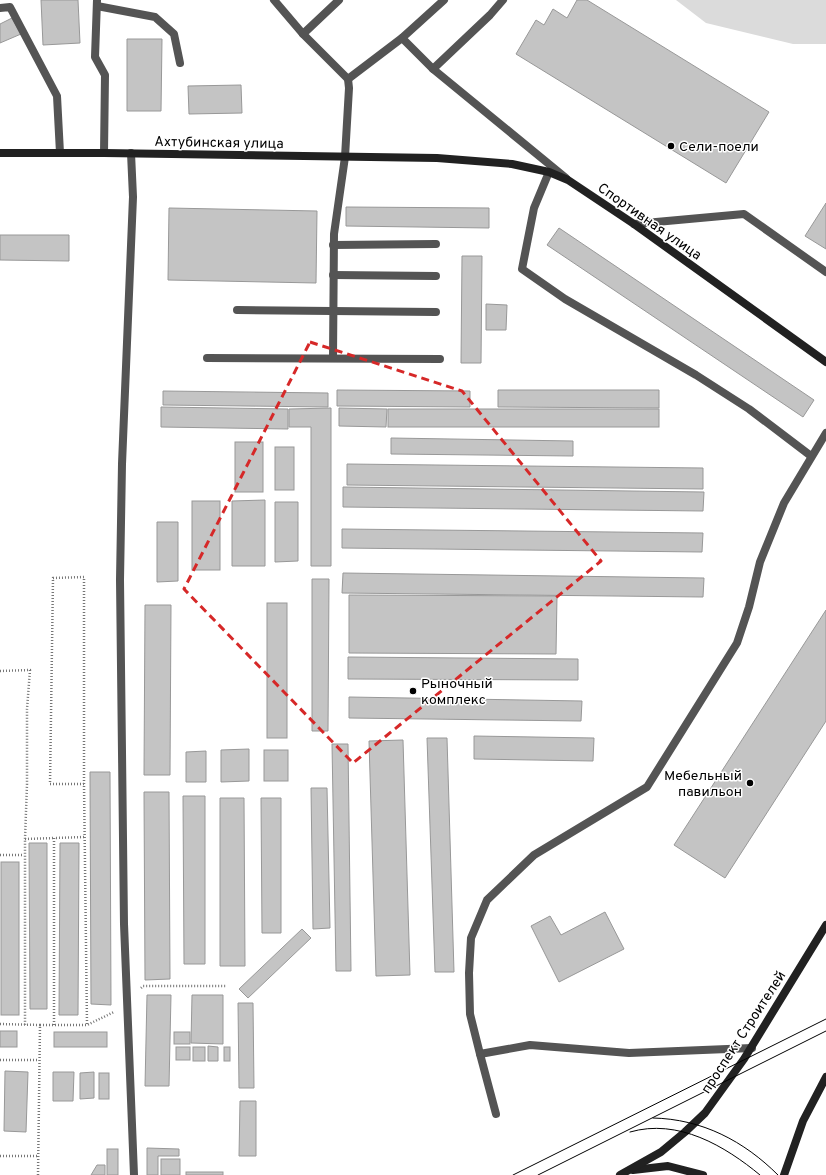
<svg xmlns="http://www.w3.org/2000/svg" width="826" height="1175" font-family="Overpass,sans-serif">
	<rect width="100%" height="100%" fill="#fff"/>
	<path fill="#dbdbdb" d="M676,0H826V44H793L706,23Z"/>
	<g fill="#c4c4c4" stroke="#989898">
		<path d="M41,0H78L80,43L43,45Z"/>
		<path d="M577,0H587L769,112L726,183L516,54L536,20L544,25L553,9L567,18Z"/>
		<path d="M12,18L21,34L0,43V24Z"/>
		<path d="M127,39H162L161,111H127Z"/>
		<path d="M241,85L242,113L189,114L188,86Z"/>
		<path d="M826,203V249L805,236Z"/>
		<path d="M346,207L489,208V228L346,226Z"/>
		<path d="M169,208L317,211L316,283L168,280Z"/>
		<path d="M559,228L814,400L803,417L547,245Z"/>
		<path d="M0,235H69V261L0,260Z"/>
		<path d="M462,256H482L481,363H461Z"/>
		<path d="M486,304L507,305L506,330H486Z"/>
		<path d="M337,390L470,391V407L337,406Z"/>
		<path d="M498,390H659V408L498,407Z"/>
		<path d="M163,391L328,393V407L163,405Z"/>
		<path d="M161,407L288,409V429L161,427Z"/>
		<path d="M331,408V566H311V427H289V409Z"/>
		<path d="M339,408L387,409L386,427L339,426Z"/>
		<rect x="388" y="409" width="271" height="18"/>
		<path d="M391,438L573,441V456L391,454Z"/>
		<rect x="235" y="442" width="28" height="50"/>
		<rect x="275" y="447" width="19" height="43"/>
		<path d="M347,464L703,468V489L347,485Z"/>
		<path d="M343,487L704,492L703,511L343,507Z"/>
		<path d="M265,500V566H232V501Z"/>
		<rect x="192" y="501" width="28" height="69"/>
		<path d="M275,502H298V561L275,562Z"/>
		<path d="M157,522H178V581L157,582Z"/>
		<path d="M342,529L703,533L702,552L342,548Z"/>
		<path d="M343,573L704,578L703,597L342,593Z"/>
		<path d="M312,579H329L328,731H312Z"/>
		<path d="M349,595L557,596L556,654L349,653Z"/>
		<rect x="267" y="603" width="20" height="135"/>
		<path d="M145,605H171L170,775H144Z"/>
		<path d="M826,610V721L725,878L674,845Z"/>
		<path d="M348,657L578,659V680L348,679Z"/>
		<path d="M349,697L582,701L581,721L349,718Z"/>
		<path d="M474,736L594,738L593,761L474,759Z"/>
		<path d="M427,738H447L454,972H435Z"/>
		<path d="M403,740L410,975L376,976L369,741Z"/>
		<path d="M332,744H348L351,971H336Z"/>
		<path d="M249,749V781L221,782V750Z"/>
		<rect x="264" y="750" width="24" height="31"/>
		<path d="M206,751V782H186V752Z"/>
		<path d="M90,772H110L111,1005L91,1004Z"/>
		<path d="M311,788H327L330,928L313,929Z"/>
		<path d="M144,792H169L170,979L145,980Z"/>
		<path d="M183,796H205V964H184Z"/>
		<path d="M220,798H244L245,966H220Z"/>
		<path d="M261,798H281V933H262Z"/>
		<path d="M29,843H47V1009H30Z"/>
		<path d="M60,843H79L78,1015H59Z"/>
		<rect x="1" y="862" width="18" height="153"/>
		<path d="M605,912L624,949L559,982L531,926L550,916L561,935Z"/>
		<path d="M302,929L311,938L248,998L239,989Z"/>
		<path d="M147,995H171L169,1086H145Z"/>
		<path d="M192,995H223V1044L191,1043Z"/>
		<path d="M238,1003H253L254,1088H239Z"/>
		<rect x="0" y="1031" width="17" height="16"/>
		<rect x="54" y="1032" width="53" height="15"/>
		<rect x="174" y="1032" width="16" height="12"/>
		<path d="M208,1046L218,1047V1061H208Z"/>
		<rect x="176" y="1047" width="14" height="13"/>
		<rect x="193" y="1047" width="12" height="14"/>
		<rect x="224" y="1047" width="6" height="14"/>
		<path d="M5,1071L28,1072L26,1132L4,1131Z"/>
		<path d="M53,1072H74L73,1101H53Z"/>
		<path d="M94,1072V1098L80,1099V1073Z"/>
		<rect x="99" y="1073" width="10" height="26"/>
		<path d="M240,1101H256V1156H239Z"/>
		<path d="M147,1148L179,1149V1156H158V1175H147Z"/>
		<rect x="107" y="1149" width="11" height="26"/>
		<rect x="161" y="1159" width="19" height="16"/>
		<path d="M97,1165H105V1175H91Z"/>
		<rect x="186" y="1172" width="37" height="3"/>
	</g>
	<g fill="none" stroke-linecap="round" stroke-linejoin="round">
		<g stroke="#767676" stroke-width="2.5" stroke-dasharray="1 2" stroke-linecap="butt">
			<path d="M0,671L30,670L27,709V784L25,839V1025"/>
			<path d="M84,784H50L53,578L84,577V784L87,1025"/>
			<path d="M25,839L54,838"/>
			<path d="M0,855H24"/>
			<path d="M141,988L143,986H227"/>
			<path d="M0,1024L40,1025L38,1175"/>
			<path d="M40,1025H87L114,1012"/>
			<path d="M54,1025V838L84,837"/>
			<path d="M0,1060H39"/>
			<path d="M0,1156H38"/>
		</g>
		<g stroke="#545454" stroke-width="8">
			<path d="M97,0L95,57L105,75L104,153"/>
			<path d="M274,0L303,34L348,79L349,88L345,157L334,234L333,358"/>
			<path d="M503,0L490,15L433,69L566,178"/>
			<path d="M97,6L155,17L174,34L180,63"/>
			<path d="M0,8L10,7L57,96L60,153"/>
			<path d="M303,34L339,0"/>
			<path d="M402,38L433,69"/>
			<path d="M348,79L402,38L444,0"/>
			<path d="M131,153L133,197L122,464L120,580L124,924L134,1175"/>
			<path d="M549,172L534,208L522,269L565,299L696,375L749,409L811,456"/>
			<path d="M634,224L744,214L826,272"/>
			<path d="M333,245L436,244"/>
			<path d="M333,275L436,276"/>
			<path d="M237,310L436,312"/>
			<path d="M207,358L440,359"/>
			<path d="M752,1048L629,1053L530,1045L480,1054L470,1014L469,973L471,938L487,900L534,855L647,787L737,643L749,607L760,562L784,503L826,433"/>
			<path d="M480,1054L496,1114"/>
		</g>
		<g stroke="#212121" stroke-width="8">
			<path d="M0,153H104L437,158L512,164L549,172L568,180L634,224L826,362"/>
			<path d="M633,1170L668,1166L703,1175"/>
			<path d="M620,1175L661,1152L685,1132L705,1113L744,1059L826,925"/>
			<path d="M784,1175L803,1121L826,1077"/>
		</g>
		<g stroke="#000" stroke-width="1">
			<path d="M653,1118C702,1119 744,1141 778,1175"/>
			<path d="M630,1132C678,1118 725,1146 760,1175"/>
			<path d="M513,1175L826,1019"/>
			<path d="M538,1175L826,1031"/>
		</g>
	</g>
	<path fill="none" stroke="#d62828" stroke-width="3" stroke-dasharray="8 5" stroke-linejoin="round" d="M310,342L462,391L601,561L353,763L184,589Z"/>
	<g fill="#000" stroke="#fff" stroke-width="1.5">
		<circle cx="671" cy="146" r="4"/>
		<circle cx="413" cy="691" r="4"/>
		<circle cx="750" cy="783" r="4"/>
	</g>
	<g text-anchor="middle" stroke-width="3" stroke-linejoin="round" paint-order="stroke">
		<g font-size="14" fill="#000" stroke="#fff">
			<text transform="translate(219 142) rotate(1)" y="5">Ахтубинская улица</text>
			<text transform="translate(650 221) rotate(35)" y="5">Спортивная улица</text>
			<text transform="translate(743 1032) rotate(-57)" y="5">проспект Строителей</text>
		</g>
		<g font-size="14" fill="#000" stroke="#fff" text-anchor="start">
			<text x="679" y="151">Сели-поели</text>
			<text x="421" y="688">Рыночный<tspan x="421" dy="16">комплекс</tspan></text>
			<text x="742" y="780" text-anchor="end">Мебельный<tspan x="742" dy="16">павильон</tspan></text>
		</g>
	</g>
</svg>
